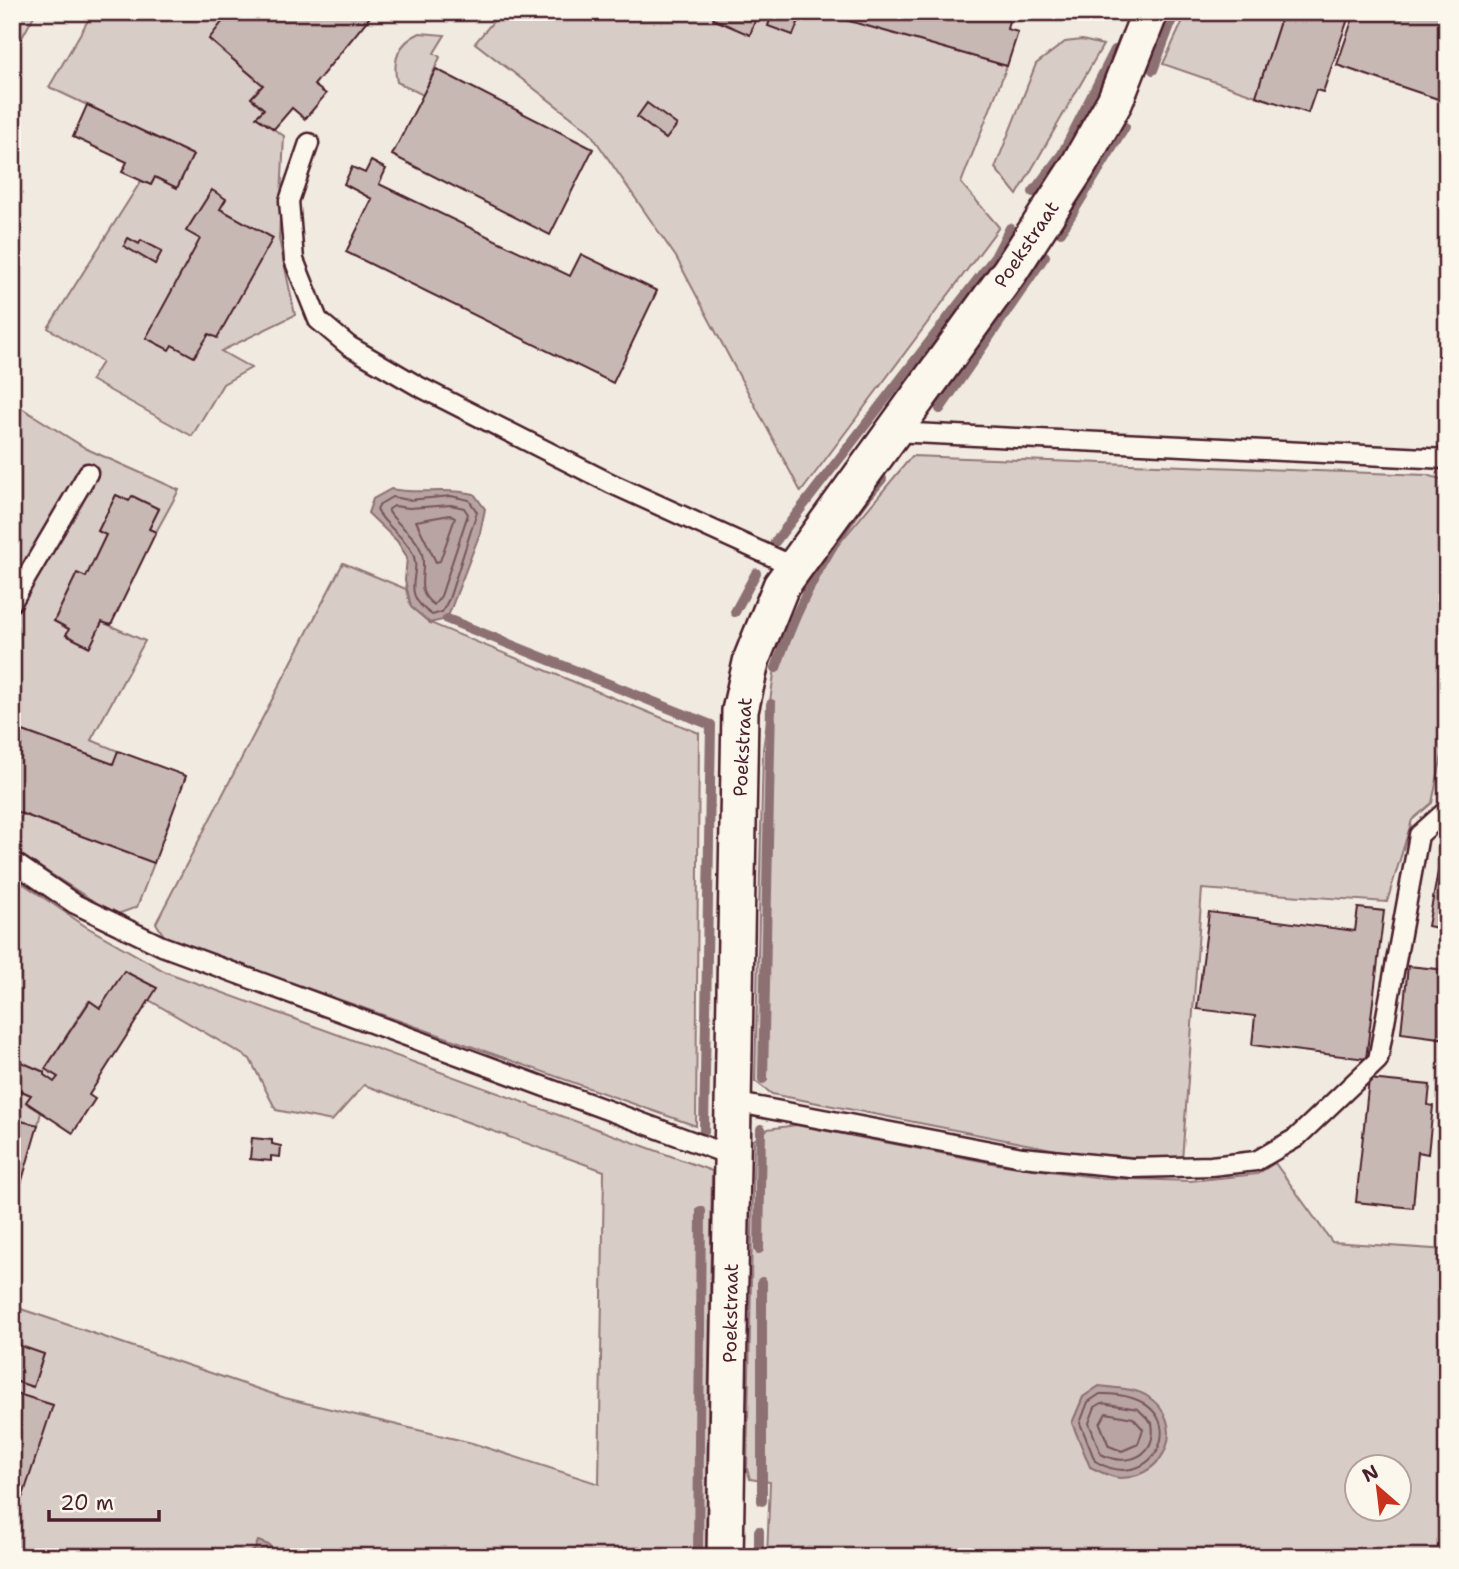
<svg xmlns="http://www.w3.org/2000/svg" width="1459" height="1569" font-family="'Shantell Sans',sans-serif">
	<rect width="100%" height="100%" fill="#f0eae0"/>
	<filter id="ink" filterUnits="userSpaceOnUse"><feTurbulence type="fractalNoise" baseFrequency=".0143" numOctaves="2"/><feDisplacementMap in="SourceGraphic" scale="14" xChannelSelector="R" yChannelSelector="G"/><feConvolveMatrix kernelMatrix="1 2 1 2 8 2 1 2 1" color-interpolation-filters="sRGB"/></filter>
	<g filter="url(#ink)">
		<g fill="#d8ccc6" stroke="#917678" stroke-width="2" fill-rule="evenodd">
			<path d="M12,12H36L12,56Z"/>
			<path d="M93,12H230L209,39L263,85L251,98L264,109L257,118L284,136L279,239L295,315L221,351L251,368L223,384L192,436L91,380L102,362L48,328L141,181L151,185L155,177L177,188L193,155L49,87Z"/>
			<path d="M501,12H716L713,19L750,35L758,12H773L768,26L793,35L801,14L799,12H818L1007,66L961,183L999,227L801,492L676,257L589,131L475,43Z"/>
			<path d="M1187,12H1283L1256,96L1163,64Z"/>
			<path d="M420,33L445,35L434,53L440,57L423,95L397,82C392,60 398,43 420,33Z"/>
			<path d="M1082,40L1103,45L1017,195L995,168L1036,64L1065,42Z"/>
			<path d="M12,402L87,449L179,490L156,532L149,529L159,509L133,496L129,501L116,495L98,531L106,535L86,577L77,574L54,621L69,629L66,635L89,647L102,622L145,641L91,740L118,751L113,764L12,727V708L19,693L12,689Z"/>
			<path d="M912,456L1427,475L1447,481V717L1443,751L1432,803L1412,820L1387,902L1202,889L1182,1161L1067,1152L772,1094L755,1081L763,749L774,674L801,607L837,546Z"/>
			<path d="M343,563L406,589L411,607L430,623L699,733L696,1126L200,950L164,936L156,923Z"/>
			<path d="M12,810L154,863L137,907L115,915L12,849Z"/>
			<path d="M12,876L85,926L166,972L712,1171L706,1557H276L269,1545L252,1551V1557H12V1492L23,1496L12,1380L33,1387L44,1354L12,1343V1306L285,1398L472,1443L599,1484L604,1171L364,1085L332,1121L276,1110L250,1059L149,1000L100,1008L89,1001L45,1069L58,1077L54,1082L44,1075V1072L12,1058Z"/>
			<path d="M12,1087L31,1095L26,1103L41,1112L38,1125L12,1119Z"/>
			<path d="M796,1125L997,1164L1102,1178L1190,1181L1257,1174L1275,1163L1332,1242L1447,1250V1557H767L770,1482L750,1479L747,1469L754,1140L768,1129ZM1358,1468H1400V1510H1358Z"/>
		</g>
		<g fill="#b8a4a2" stroke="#8c6f72" stroke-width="2">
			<path d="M391,489C419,495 446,487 474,494L485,509L480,533L447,619L430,623L411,607L405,580L407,557L397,541L368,513L373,499Z"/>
			<path d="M1099,1386C1113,1388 1135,1388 1147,1396C1188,1422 1167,1477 1121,1478C1111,1478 1099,1471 1090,1467L1072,1423L1083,1397Z"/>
			<path d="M258,1541L269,1545L276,1557H252Z"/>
		</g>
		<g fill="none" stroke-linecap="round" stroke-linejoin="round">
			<g stroke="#76545b" stroke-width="2">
				<path d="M451,496L469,500L477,512L449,599L442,612L432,615C397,591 424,575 412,552C403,535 385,526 377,510L380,504L392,497L409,500Z"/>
				<path d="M451,505L464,508L468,514L441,596L434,605C413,591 427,573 422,554C417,534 396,526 388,510L394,506L409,508Z"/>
				<path d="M450,515L455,518L440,561L436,562L416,521Z"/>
				<path d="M1100,1394C1202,1392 1161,1501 1095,1461L1080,1423L1088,1402Z"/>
				<path d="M1102,1403L1138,1409L1152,1423C1158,1456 1127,1468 1101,1454L1089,1423L1095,1407Z"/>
				<path d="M1106,1413L1133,1418L1143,1429L1138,1444L1122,1451L1109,1446L1100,1424Z"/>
			</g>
			<g stroke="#8c6f72" stroke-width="10">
				<path d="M1153,70L1175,12"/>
				<path d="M1033,192L1062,154L1115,50"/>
				<path d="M1061,232L1125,127"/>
				<path d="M940,409L1045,256"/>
				<path d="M775,542L995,257L1010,228"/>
				<path d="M735,612L756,573"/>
				<path d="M447,619L711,725L704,1131"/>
				<path d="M776,668C798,601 835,532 882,479"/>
				<path d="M763,1079L771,704"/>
				<path d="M759,1249L761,1129"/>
				<path d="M762,1282V1501"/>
				<path d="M698,1557L701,1211"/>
				<path d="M759,1557V1531"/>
			</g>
		</g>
		<g fill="#c8b8b3" stroke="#4a1f2b" stroke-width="2">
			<path d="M230,12H374L314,85L326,94L305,119L292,108L274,129L256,117L264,109L251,98L263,85L209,39Z"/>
			<path d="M716,12H758L750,35L713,19Z"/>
			<path d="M773,12L802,13L793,35L768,26Z"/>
			<path d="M818,12H958L971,16L972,12H1011L1007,29L1018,32L1007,66Z"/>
			<path d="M1283,12H1335L1349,16L1323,92L1316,90L1308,113L1256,96Z"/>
			<path d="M1335,12H1355L1353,18Z"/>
			<path d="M1355,12H1447V102L1337,65Z"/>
			<path d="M436,69L593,149L550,235L392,155Z"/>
			<path d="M647,103L677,125L666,139L637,117Z"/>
			<path d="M87,105L193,155L177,188L155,177L151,185L122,172L127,162L73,137Z"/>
			<path d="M371,161L386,169L379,184L570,276L581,254L657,291L613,383L346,252L372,199L344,184L352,167L365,173Z"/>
			<path d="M212,190L226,199L220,209L273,238L217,338L209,334L194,357L172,345L169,350L146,338L200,239L186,231Z"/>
			<path d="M128,238L139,244L141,240L162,251L155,264L124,246Z"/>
			<path d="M116,495L129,501L132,496L159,509L149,529L156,532L111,625L102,622L90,647L66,635L69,629L54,621L77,573L86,577L106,535L98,531Z"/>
			<path d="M12,727L113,764L118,751L186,776L154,863L12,810Z"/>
			<path d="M1444,839H1447V930L1428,926Z"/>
			<path d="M1358,908L1384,911L1366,1059L1252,1045L1255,1016L1197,1009L1209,912L1355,931Z"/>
			<path d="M1408,966L1447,970V1039L1401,1033Z"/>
			<path d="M124,971L157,988L89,1095L95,1099L73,1133L26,1102L31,1095L12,1087V1058L44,1072V1075L54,1082L58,1077L45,1069L90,1001L100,1008Z"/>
			<path d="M1369,1079L1430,1085L1428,1105L1433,1106L1428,1154L1418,1152L1413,1208L1356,1202Z"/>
			<path d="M12,1119L38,1125L12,1215Z"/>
			<path d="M252,1138L272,1140V1144L281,1146L280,1157L271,1156V1161L250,1159Z"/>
			<path d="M12,1343L44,1354L33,1387L12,1380Z"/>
			<path d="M12,1392L53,1405L23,1496L12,1492Z"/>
		</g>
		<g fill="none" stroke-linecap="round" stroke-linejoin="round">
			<defs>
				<g id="lane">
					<path d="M309,143L289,201L294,260L318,320L349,346L418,386L610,483L795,567"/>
					<path d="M893,432L1447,459"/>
					<path d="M12,602L88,473"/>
					<path d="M12,861L75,904L162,946L732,1156"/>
					<path d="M733,1102L1022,1157L1132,1168L1211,1166L1256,1161L1296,1138L1378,1060L1419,835L1447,810"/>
				</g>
				<path id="street" d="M725,1557L740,711L752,658L781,586L1010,271L1077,168L1115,101L1150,12"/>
			</defs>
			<use href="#lane" stroke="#4a1f2b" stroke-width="23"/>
			<use href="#street" stroke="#4a1f2b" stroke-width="40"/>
			<use href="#lane" stroke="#fbf7ec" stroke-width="18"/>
			<use href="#street" stroke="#fbf7ec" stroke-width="35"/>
		</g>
	</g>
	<g text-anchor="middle" stroke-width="5" stroke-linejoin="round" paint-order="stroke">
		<g font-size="19" fill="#4a1f2b" stroke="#fbf7ec">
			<text transform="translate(1026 244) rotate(-56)" y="7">Poekstraat</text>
			<text transform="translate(742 747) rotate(-87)" y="7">Poekstraat</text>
			<text transform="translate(730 1313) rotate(-89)" y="7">Poekstraat</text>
		</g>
	</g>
	<rect width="1459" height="1569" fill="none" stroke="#fbf7ec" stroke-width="42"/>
	<rect x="21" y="21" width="1417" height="1527" fill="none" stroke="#4a1f2b" stroke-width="2.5" filter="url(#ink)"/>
	<g transform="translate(1378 1488) rotate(332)"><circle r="33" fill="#fbf7ec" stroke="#b4a19f" stroke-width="2"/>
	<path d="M0-5L12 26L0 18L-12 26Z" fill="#c8321e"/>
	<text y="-10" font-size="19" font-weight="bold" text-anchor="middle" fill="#4a1f2b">N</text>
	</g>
	<path d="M49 1510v10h110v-10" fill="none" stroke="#4a1f2b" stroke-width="3.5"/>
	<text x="60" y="1510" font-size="21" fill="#4a1f2b" stroke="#fbf7ec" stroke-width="5" paint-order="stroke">20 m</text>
</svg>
